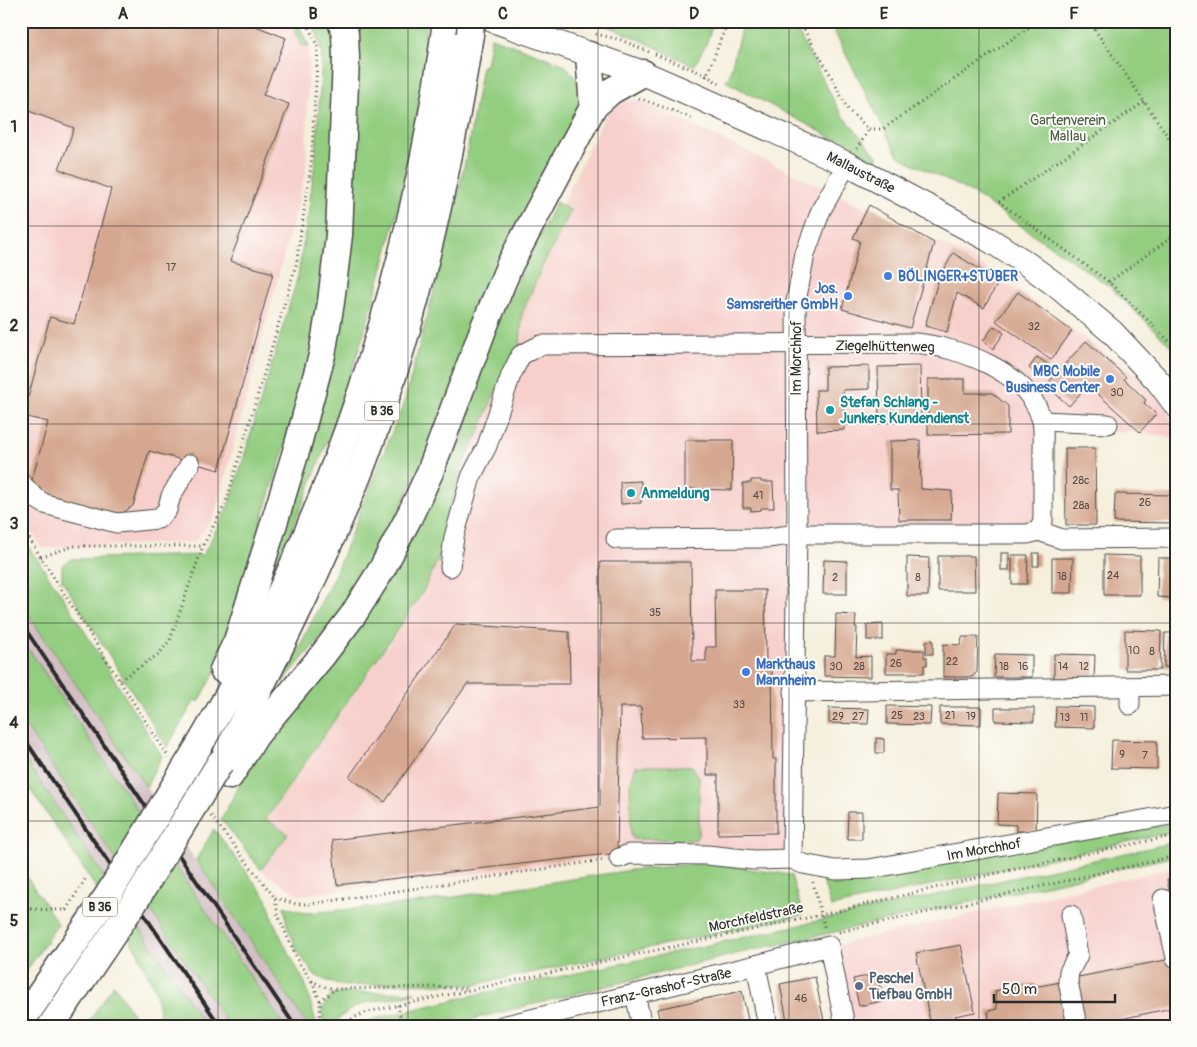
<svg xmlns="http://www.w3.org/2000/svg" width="1197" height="1047" font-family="Pangolin,sans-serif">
	<rect width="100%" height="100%" fill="#fdfcf7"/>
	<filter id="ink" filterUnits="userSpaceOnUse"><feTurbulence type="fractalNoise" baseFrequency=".02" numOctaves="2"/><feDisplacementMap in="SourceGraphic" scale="10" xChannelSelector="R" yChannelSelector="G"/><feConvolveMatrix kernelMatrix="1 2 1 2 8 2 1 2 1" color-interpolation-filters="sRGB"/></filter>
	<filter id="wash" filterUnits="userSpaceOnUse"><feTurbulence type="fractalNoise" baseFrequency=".0096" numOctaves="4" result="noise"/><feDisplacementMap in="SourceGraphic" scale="20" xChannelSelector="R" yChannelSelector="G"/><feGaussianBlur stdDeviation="1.12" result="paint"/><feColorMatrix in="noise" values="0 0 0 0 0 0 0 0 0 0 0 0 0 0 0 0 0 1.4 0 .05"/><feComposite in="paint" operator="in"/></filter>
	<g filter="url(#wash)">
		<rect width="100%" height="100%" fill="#f5efdc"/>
		<g fill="#f7d0cc">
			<path d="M21,21H297L309,47L306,171L215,516L194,542L42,548L21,517Z"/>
			<path d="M639,100L973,259L1153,387L1176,428V438L1140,432H1053L1054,538L814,542L807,547L803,554L802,852L710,849L618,856L299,895L262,871L289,834L267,819L423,595L438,560L461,470L477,439L529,270L612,102Z"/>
			<path d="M1176,867V1026H854L837,945Z"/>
		</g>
		<g fill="#d2bec3">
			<path d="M21,604L308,1026H284L184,878L21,638Z"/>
			<path d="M21,719L132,881L229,1026H206L21,754Z"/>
		</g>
		<g fill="#93cd80" stroke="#5f7c56">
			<path d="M290,21H297L309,47L301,45Z"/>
			<path d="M310,21H330L337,61L335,181L318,339L215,672L199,702L195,700L167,747L62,580V566L71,559L203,555L223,517L232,497L298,276L308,214L316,155L322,55L317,34Z"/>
			<path d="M361,21H427L424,43L428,44C423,78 418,112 412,145C381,296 331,450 265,589L318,401L358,32Z"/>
			<path d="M596,21H714L706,44L694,66L643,41Z"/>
			<path d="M743,21H792L840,112L877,156L876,161L725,81L729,77Z"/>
			<path d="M829,21H1168L1176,32V351L1109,286L974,194L898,156Z"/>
			<path d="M491,37L563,64C576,74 574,80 583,91L579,114L430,448L359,591L282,683L335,574L405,400L448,238L467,153L482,66L486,65Z"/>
			<path d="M556,202L571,211L542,267L522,314L520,345L504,371L476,439L460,470L438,559L422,594L266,819L288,834L261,870L221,819L257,753L332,659Z"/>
			<path d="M21,536L67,603L162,756L146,787L21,604Z"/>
			<path d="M21,638L284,1026H229L45,755L21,719Z"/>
			<path d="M21,754L206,1026H162L155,990L137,951L70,848L21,776Z"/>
			<path d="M636,766H692L699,777V835L695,840L633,839L631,834L630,784Z"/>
			<path d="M1176,823V831L831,907L822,878L837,879Z"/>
			<path d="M214,829L267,899L273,920L284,944L305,983L317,1026H308L196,860Z"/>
			<path d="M1176,842V856L740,953L445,1026H355L370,1020L474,995L704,946Z"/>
			<path d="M709,863L791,875L803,915L473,985L408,983L344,986L330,982L314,975L298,952L287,925L284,906L306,913L402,905L631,870Z"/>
			<path d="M21,868L58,924L21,979Z"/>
			<path d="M114,984L140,1026H86Z"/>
			<path d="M415,992C397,1001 374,998 357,1006C347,1011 339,1018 331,1026H324L322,1009L332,995L342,993Z"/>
		</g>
		<g id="blocks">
			<g fill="#d6a790">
				<path d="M25,21H243L286,38L263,95L289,104L230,261L273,273L219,470L149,451L133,506L116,517L42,497L32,480L48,422L23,416L50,317L74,324L111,189L59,169L74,128L21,108V63L27,47L21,45V31Z"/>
				<path d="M869,205L934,243L910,328L842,309L860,241L853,238Z"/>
				<path d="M953,253L999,281L984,308L957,293L947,332L925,326L938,281Z"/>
				<path d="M1018,292L1072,331L1051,360L996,321Z"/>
				<path d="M994,326L1004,333L993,349L983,341Z"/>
				<path d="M1086,341L1126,377L1124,379L1146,400L1144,403L1156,414L1140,432L1088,385L1069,406L1046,385Z"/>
				<path d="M1037,357L1049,365L1040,377L1029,368Z"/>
				<path d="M869,366V389L843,390L844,430L817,431L816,390H825V367Z"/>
				<path d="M920,366L921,416L879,417L878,367Z"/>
				<path d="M928,379H965V393H992L1008,406V434L928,435Z"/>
				<path d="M685,440H733L732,490L685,489Z"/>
				<path d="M920,440L921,489L952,491L951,520H899L898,490H890V441Z"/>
				<path d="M1065,448H1095L1096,525H1066Z"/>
				<path d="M751,480H761V482H773L774,508H761V510L751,511V508H743V483H751Z"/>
				<path d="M641,481V503L621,504L620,482Z"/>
				<path d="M1115,494L1176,495V523L1114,522Z"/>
				<rect x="1001" y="553" width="8" height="17"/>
				<rect x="1033" y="553" width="6" height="13"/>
				<path d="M1012,555H1028L1027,584H1012Z"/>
				<path d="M1104,555L1140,556V595H1104Z"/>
				<path d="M938,556H974L975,591H938Z"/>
				<path d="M907,557L929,558L928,596H907Z"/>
				<path d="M1052,558H1073L1072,593H1052Z"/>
				<path d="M1158,558H1176V598L1157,597Z"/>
				<path d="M824,560L847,561V594H823Z"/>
				<path d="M600,562H691L692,661H706V647H716L715,590H765L766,661H772L773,759H776V833L718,834V775H707V737L642,738L641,707H620L617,853L337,885L332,840L600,807Z"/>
				<path d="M836,614L856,615L855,627H857L856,657L871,656V677L824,676V656H835Z"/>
				<path d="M456,624L569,632L570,684H467L385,802L349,777Z"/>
				<path d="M883,624V640H867V625Z"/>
				<path d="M1125,630L1161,631L1160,670H1125Z"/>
				<path d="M1165,633H1176V668L1164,667Z"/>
				<path d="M962,637H978L977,672L972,677H943V644L961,645Z"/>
				<path d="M933,640V654H926V641Z"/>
				<path d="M896,650H924V657H927V665H924V673H886V654H896Z"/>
				<path d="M995,654L1032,655V677H994Z"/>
				<path d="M1054,654L1095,655L1094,678H1054Z"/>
				<path d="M887,706L931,707L930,725L887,724Z"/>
				<path d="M1056,706L1094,707V728L1055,727Z"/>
				<path d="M940,707H981V725L940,724Z"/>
				<path d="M829,708L869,709L868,724L829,723Z"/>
				<path d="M995,708H1034V722L995,721Z"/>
				<path d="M876,738L884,739V753H876Z"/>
				<path d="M1112,740L1157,741V769L1111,768Z"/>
				<path d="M1171,740H1176V767H1170Z"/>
				<path d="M998,793L1037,794L1036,831H1016V825L997,824Z"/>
				<path d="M848,812H862V839H847Z"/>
				<path d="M1176,878V920L1175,921L1167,879Z"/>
				<path d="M961,945L975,1012L955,1016L957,1026H931L916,953Z"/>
				<path d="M1171,959L1176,988V1007L1107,1022L1108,1026H1083L1073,978Z"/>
				<path d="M877,974L883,1001L859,1006L853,979Z"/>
				<path d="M815,977L825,1026H788L780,984Z"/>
				<path d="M1061,982L1069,1019L1037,1026H990L988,1011L997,1009L995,991L1033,983L1034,987Z"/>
				<path d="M742,991L748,1020L720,1026H661L657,1009Z"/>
				<path d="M624,1022L625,1026H610L609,1025Z"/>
			</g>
		</g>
	</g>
	<g filter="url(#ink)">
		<use href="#blocks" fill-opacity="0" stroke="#494846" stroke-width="1"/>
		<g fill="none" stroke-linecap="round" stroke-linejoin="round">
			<defs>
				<g id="minor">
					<path d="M1042,421L1108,424"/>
					<path d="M21,483L35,498L45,504L117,523L158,519L167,510L171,496L190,464"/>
					<path d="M616,539L768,538L797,534H1027L1039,531L1062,539L1176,538"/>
					<path d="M450,567L454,537L471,477L487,446L511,375L521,355L541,345L915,343C959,347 1030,372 1042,421C1044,431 1043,442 1043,452C1043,475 1043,498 1043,521L1039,531"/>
					<path d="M794,692L1176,686"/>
					<path d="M1130,705V687"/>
					<path d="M619,858L629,854L707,855L754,860L792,859L803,864L835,870L869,869L1176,814"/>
					<path d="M792,859L797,534L796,302L805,254L821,210L847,164"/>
					<path d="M1163,899L1176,958"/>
					<path d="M1071,915L1078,955L1069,972L1068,981L1077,1026"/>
					<path d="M756,965L768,1026"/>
					<path d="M635,994L642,1026"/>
					<path d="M502,1026L756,965L829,946L845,1026"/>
				</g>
				<path id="major" d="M495,21L643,73L698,97L847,164L988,239L1023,261L1056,285L1112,332L1158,381L1176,405"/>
				<g id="highway">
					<path d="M589,55L593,107"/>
					<path d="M223,670L237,641L255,585L297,448L322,355L331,302L339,235L346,58L345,34L341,21"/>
					<path d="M203,739C332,520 414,273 446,21"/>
					<path d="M226,754C256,698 283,642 310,585C331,539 353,492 370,444C418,311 449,173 470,34"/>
					<path d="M230,776L256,735L322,656L353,615L382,569L411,513L430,472L484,327L510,264L593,107L611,91L643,73"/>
				</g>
			</defs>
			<use href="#minor" stroke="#494846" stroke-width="21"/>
			<use href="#major" stroke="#494846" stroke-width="26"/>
			<use href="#highway" stroke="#494846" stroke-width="29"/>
			<g stroke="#494846" stroke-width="3" stroke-dasharray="1 4" stroke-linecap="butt">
				<path d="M799,21L830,74L848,110L869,129H883L1038,21"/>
				<path d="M1089,21L1176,148"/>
				<path d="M21,29H22"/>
				<path d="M596,34L621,40L649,52"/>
				<path d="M655,54L706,75L720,84"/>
				<path d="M706,77L728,21"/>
				<path d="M639,98L694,119"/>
				<path d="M1144,102L999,202L1109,282L1176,348"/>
				<path d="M857,149L869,129"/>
				<path d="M1109,282L1176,234"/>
				<path d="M21,526L169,758"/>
				<path d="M41,557L74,546H203L226,502L296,265L311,165L318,48L306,21"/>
				<path d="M120,680L159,654L170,640L203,546"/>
				<path d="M211,816L275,898L278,915L299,963L312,981L322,986L335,989L436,987L468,989"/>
				<path d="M813,882L825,930"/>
				<path d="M275,898L296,904H311L603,860"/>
				<path d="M21,909L66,910L86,878"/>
				<path d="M839,932L1176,856"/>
				<path d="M312,981L320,1001V1026"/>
				<path d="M320,1001L335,989"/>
				<path d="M398,1005L402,1026"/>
				<path d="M344,1026L353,1018L367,1012L821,915L993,874L1176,835"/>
			</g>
			<use href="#minor" stroke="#fff" stroke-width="19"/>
			<use href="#major" stroke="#fff" stroke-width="24"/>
			<use href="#highway" stroke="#fff" stroke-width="26"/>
			<g stroke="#2b2b2b" stroke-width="4">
				<path d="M21,623L295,1026"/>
				<path d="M21,734L220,1026"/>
				<path d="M21,1025L22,1026"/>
			</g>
			<defs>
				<g id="highway-bridge">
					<path d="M470,34L471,21"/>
					<path d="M21,1022L108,895L203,739"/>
					<path d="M51,1026L134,903L220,763"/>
				</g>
			</defs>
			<use href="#highway-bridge" stroke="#494846" stroke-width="29" stroke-linecap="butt"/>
			<use href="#highway-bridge" stroke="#fff" stroke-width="26"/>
		</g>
	</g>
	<path fill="none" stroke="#2b2b2b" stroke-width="1" stroke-opacity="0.55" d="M218,21V1026M408,21V1026M598,21V1026M789,21V1026M979,21V1026M21,226H1176M21,424H1176M21,623H1176M21,821H1176"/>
	<g fill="#3f7fe0" stroke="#fdfcf7" stroke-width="2">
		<circle cx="888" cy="276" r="5"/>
		<circle cx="848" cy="296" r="5"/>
		<circle cx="1110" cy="379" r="5"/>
		<circle cx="746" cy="672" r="5"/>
	</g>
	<g fill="#0f9aa8" stroke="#fdfcf7" stroke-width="2">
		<circle cx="830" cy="410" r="5"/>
		<circle cx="631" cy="493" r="5"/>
	</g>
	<circle fill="#5c6f8a" stroke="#fdfcf7" stroke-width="2" cx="859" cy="986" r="5"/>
	<g text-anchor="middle" stroke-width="4" stroke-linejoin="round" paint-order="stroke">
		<g font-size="11" fill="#564a44">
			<text x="171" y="271">17</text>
			<text x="1034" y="330">32</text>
			<text x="1117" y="396">30</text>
			<text x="1081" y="484">28c</text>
			<text x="758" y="499">41</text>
			<text x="1145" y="506">26</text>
			<text x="1081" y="509">28a</text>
			<text x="1113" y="579">24</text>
			<text x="1062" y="580">18</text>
			<text x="835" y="581">2</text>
			<text x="918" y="581">8</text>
			<text x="655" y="616">35</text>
			<text x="1134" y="654">10</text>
			<text x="1152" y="655">8</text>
			<text x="952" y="665">22</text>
			<text x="896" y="667">26</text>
			<text x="836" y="670">30</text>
			<text x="859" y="670">28</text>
			<text x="1004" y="670">18</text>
			<text x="1023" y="670">16</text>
			<text x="1063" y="670">14</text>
			<text x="1084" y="670">12</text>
			<text x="739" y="708">33</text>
			<text x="897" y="719">25</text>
			<text x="950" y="719">21</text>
			<text x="838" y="720">29</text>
			<text x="858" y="720">27</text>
			<text x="919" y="720">23</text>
			<text x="971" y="720">19</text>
			<text x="1065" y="721">13</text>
			<text x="1084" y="721">11</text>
			<text x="1122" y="758">9</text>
			<text x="1145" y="759">7</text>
			<text x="801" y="1002">46</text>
		</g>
		<g fill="#fdfcf7" stroke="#6a6a68" stroke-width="1">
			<rect x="364.5" y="401.5" width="35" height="19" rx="4"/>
			<rect x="82.5" y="897.5" width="35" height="19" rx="4"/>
		</g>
		<g font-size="12" font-weight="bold" fill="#2b2b2b">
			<text x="382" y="415">B 36</text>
			<text x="100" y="911">B 36</text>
		</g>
		<g font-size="14" fill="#4a5c44" stroke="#fdfcf7">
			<text x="1068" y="125">Gartenverein<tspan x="1068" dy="16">Mallau</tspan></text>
		</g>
		<g font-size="14" fill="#2b2b2b" stroke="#fdfcf7">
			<text transform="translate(861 172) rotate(27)" y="5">Mallaustraße</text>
			<text transform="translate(885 346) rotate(1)" y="5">Ziegelhüttenweg</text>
			<text transform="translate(796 358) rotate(-90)" y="5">Im Morchhof</text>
			<text transform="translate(984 849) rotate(-10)" y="5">Im Morchhof</text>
			<text transform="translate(756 917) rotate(-12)" y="5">Morchfeldstraße</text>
			<text transform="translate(666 987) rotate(-13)" y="5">Franz-Grashof-Straße</text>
		</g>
		<g font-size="14" font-weight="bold" fill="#366cbe" stroke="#fdfcf7" text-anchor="start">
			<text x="898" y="281">BÖLINGER+STÜBER</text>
			<text x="838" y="293" text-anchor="end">Jos.<tspan x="838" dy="16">Samsreither GmbH</tspan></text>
			<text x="1100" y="376" text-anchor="end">MBC Mobile<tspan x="1100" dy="16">Business Center</tspan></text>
			<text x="756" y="669">Markthaus<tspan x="756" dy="16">Mannheim</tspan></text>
		</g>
		<g font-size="14" font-weight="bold" fill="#0d838f" stroke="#fdfcf7" text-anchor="start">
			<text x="840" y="407">Stefan Schlang -<tspan x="840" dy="16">Junkers Kundendienst</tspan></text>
			<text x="641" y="498">Anmeldung</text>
		</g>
		<g font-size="14" font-weight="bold" fill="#4e5e75" stroke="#fdfcf7" text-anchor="start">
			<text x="869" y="983">Peschel<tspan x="869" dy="16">Tiefbau GmbH</tspan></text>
		</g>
	</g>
	<rect width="1197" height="1047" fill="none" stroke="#fdfcf7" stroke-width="55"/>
	<path d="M994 994v8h121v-8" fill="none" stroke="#2b2b2b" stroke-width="2.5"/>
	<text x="1002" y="994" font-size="15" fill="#2b2b2b" stroke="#fdfcf7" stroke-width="4" paint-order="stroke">50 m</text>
	<rect x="28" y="28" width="1142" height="992" fill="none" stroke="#2b2b2b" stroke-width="2"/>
	<g font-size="16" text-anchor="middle" font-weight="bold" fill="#2b2b2b">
		<text x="123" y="19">A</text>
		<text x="313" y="19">B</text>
		<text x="503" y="19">C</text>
		<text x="694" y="19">D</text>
		<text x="884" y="19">E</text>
		<text x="1074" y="19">F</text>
		<text x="14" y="132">1</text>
		<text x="14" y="331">2</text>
		<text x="14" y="529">3</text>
		<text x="14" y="728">4</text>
		<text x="14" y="926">5</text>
	</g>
</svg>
